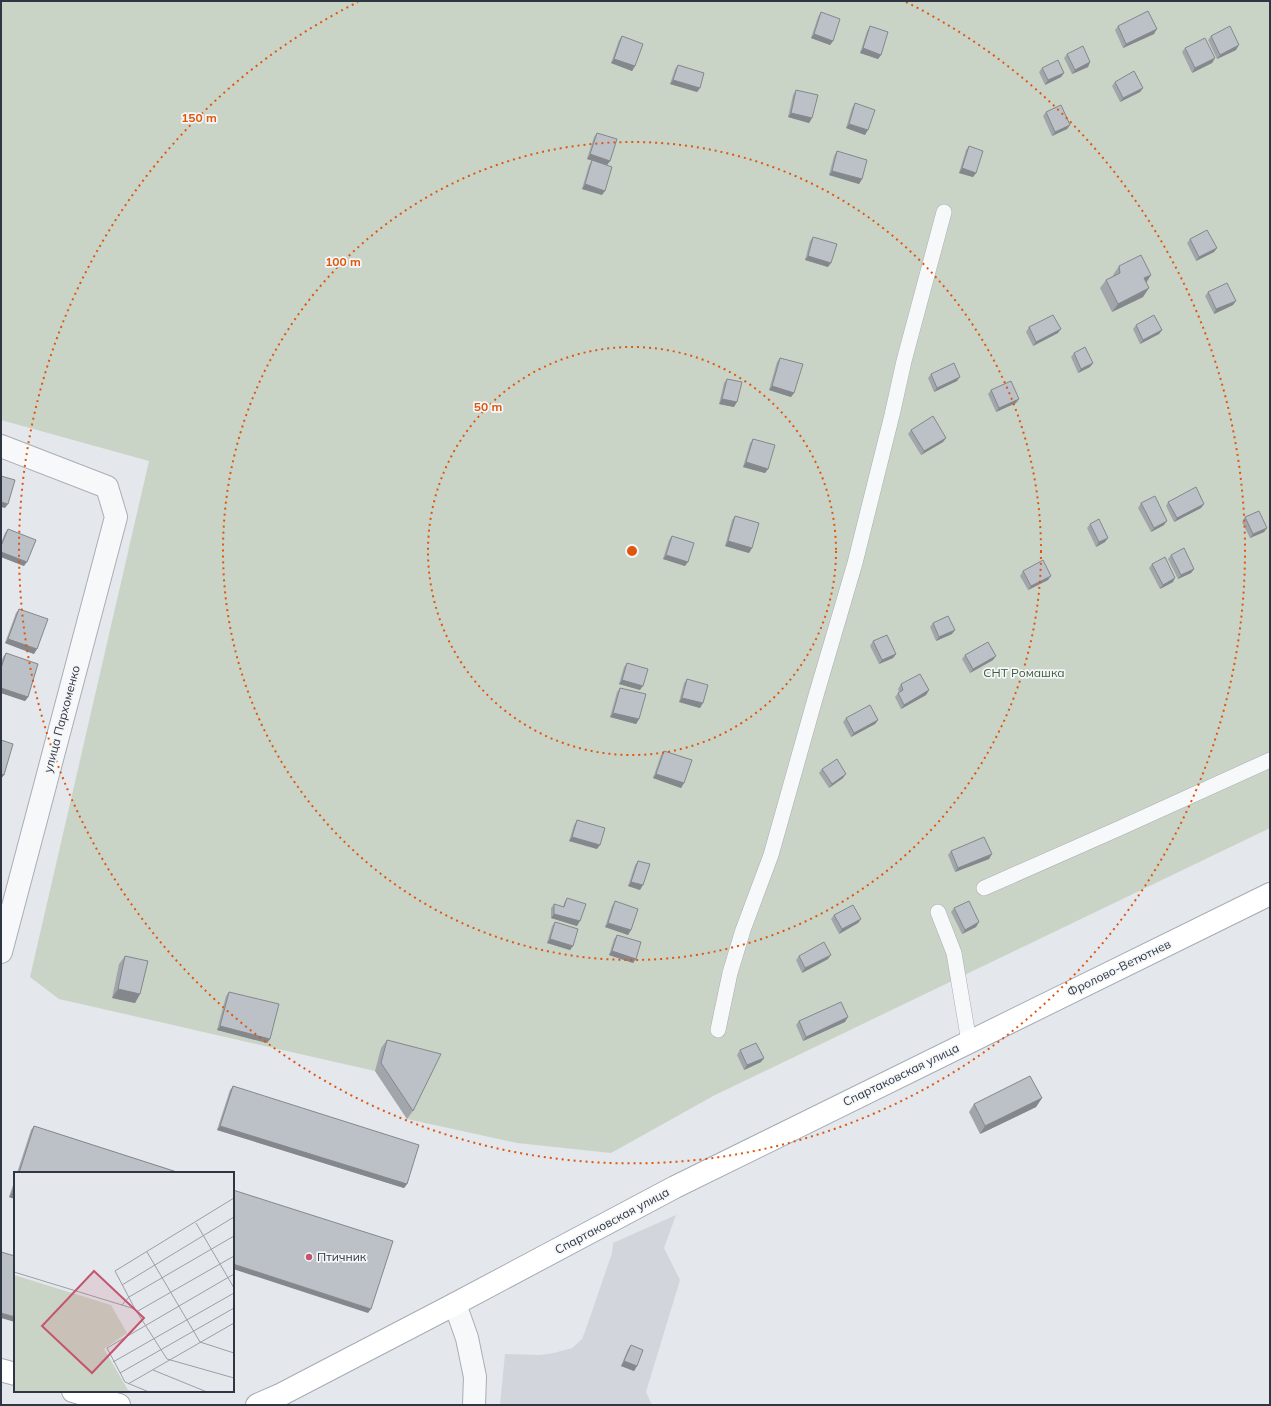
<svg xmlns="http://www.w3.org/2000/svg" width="1271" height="1406" font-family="Mulish,sans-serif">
	<rect width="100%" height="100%" fill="#e4e7eb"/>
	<path fill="#d2d6dc" d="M676,1215L664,1248L680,1280L646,1392L652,1405H500L505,1354L540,1355L554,1353L572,1348L582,1339L587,1326L612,1253L613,1243Z"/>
	<path fill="#cad4c6" d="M1,1H1270V828L715,1095L611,1153L517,1143L407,1119L375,1071L59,999L30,977L149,461L1,420Z"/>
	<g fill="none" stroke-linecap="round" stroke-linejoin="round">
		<defs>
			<g id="service">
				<path d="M984,888L1120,828L1270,760"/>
				<path d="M938,912L954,953L969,1042"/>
				<path d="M718,1030L730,973L743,930L771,855L815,699L855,563L892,415L904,361L944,212"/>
			</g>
			<path id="minor" d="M1,446L107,487L116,517L1,952"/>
			<path id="tertiary" d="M455,1304L467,1338L475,1377L474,1405"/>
			<g id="primary">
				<path d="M1,1370L15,1374"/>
				<path d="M73,1391L119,1405"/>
				<path d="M257,1405L282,1394L455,1304L675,1187L1270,894"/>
			</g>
		</defs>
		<use href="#service" stroke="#a9aeb5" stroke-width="16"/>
		<use href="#minor" stroke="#a9aeb5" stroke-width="24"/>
		<use href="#tertiary" stroke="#a9aeb5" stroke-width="24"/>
		<use href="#primary" stroke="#a5acb5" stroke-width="24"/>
		<use href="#service" stroke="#f7f8f9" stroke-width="15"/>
		<use href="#minor" stroke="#f7f8f9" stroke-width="22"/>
		<use href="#tertiary" stroke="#f7f8f9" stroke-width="22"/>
		<use href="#primary" stroke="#fff" stroke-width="22"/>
	</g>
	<g fill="#a2a6ab">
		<path d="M821,12L833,41L830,45L811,38L818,17Z"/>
		<path d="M870,26L881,55L878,59L860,53L867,31Z"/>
		<path d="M1118,26L1154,34L1123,48L1115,30Z"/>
		<path d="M622,36L635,66L632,71L611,63L619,40Z"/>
		<path d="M1211,36L1236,50L1217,59L1208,40Z"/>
		<path d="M1185,48L1215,58L1212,63L1192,73L1182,52Z"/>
		<path d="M1067,54L1090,62L1088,67L1072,74L1064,58Z"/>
		<path d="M678,65L700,88L697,92L670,84L675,69Z"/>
		<path d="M1042,68L1064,73L1061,77L1045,85L1039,72Z"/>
		<path d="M1115,82L1143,88L1140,92L1120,102L1112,86Z"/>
		<path d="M796,90L812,118L809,123L788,117L793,95Z"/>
		<path d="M855,103L865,135L846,128L852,108Z"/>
		<path d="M1046,112L1070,125L1067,129L1052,136L1043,116Z"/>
		<path d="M597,133L610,161L607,165L587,159L594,137Z"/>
		<path d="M969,146L976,173L973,177L959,173L966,150Z"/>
		<path d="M837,151L862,179L859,184L829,175L834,156Z"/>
		<path d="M592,160L602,195L582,189L589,165Z"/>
		<path d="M813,237L828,267L805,260L810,241Z"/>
		<path d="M1190,239L1217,248L1214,252L1196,261L1187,243Z"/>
		<path d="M1119,266L1146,282L1143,297L1112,312L1100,288L1106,280L1113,276V275Z"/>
		<path d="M1208,292L1233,305L1214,314L1205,296Z"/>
		<path d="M1136,325L1162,330L1159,334L1140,344L1133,329Z"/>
		<path d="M1029,327L1058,333L1033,346L1026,332Z"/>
		<path d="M1074,353L1093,363L1090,367L1078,373L1071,357Z"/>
		<path d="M780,358L794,393L791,397L769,390L777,362Z"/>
		<path d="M931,374L957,381L934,392L928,378Z"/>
		<path d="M727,379L734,407L719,404L724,383Z"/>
		<path d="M991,390L1016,403L996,412L988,394Z"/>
		<path d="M911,430L946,438L943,442L921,455L908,434Z"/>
		<path d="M753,439L768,469L765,473L743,467L750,443Z"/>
		<path d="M1168,502L1204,504L1201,508L1174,522L1166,506Z"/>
		<path d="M1141,503L1164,525L1151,532L1138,508Z"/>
		<path d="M735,516L752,548L749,553L725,546L732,520Z"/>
		<path d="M1245,517L1267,528L1264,532L1250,538L1242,522Z"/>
		<path d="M1090,524L1105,542L1096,547L1087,528Z"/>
		<path d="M8,529L24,566L1,557V543L5,533Z"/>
		<path d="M672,536L685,566L663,559L669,540Z"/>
		<path d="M1171,555L1194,569L1191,573L1178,579L1168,559Z"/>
		<path d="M1152,564L1173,582L1160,589L1149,568Z"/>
		<path d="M1023,571L1048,580L1028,590L1020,576Z"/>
		<path d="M19,609L34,654L5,643L16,613Z"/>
		<path d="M933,623L952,634L936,641L930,627Z"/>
		<path d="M873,641L896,654L893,658L879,664L870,646Z"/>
		<path d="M6,653L28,697L25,701L1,693V663L3,657Z"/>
		<path d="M965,655L993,660L970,673L962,659Z"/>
		<path d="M627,663L640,690L619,684L624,667Z"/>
		<path d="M687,679L700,708L679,702L684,683Z"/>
		<path d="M901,684L929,690L926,695L901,709L895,697L899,692L898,689Z"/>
		<path d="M620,688L639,719L636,724L610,717L617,692Z"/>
		<path d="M846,718L878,720L875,724L851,737L843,722Z"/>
		<path d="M664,751L684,783L681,788L653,778L661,755Z"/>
		<path d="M822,769L843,778L829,788L819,773Z"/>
		<path d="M577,820L597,849L569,841L574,825Z"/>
		<path d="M951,851L989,859L955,872L948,855Z"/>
		<path d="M638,861L640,890L628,886L635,865Z"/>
		<path d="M567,898L577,926L551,918V908L554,904L563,907L564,903Z"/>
		<path d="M615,901L631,930L628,935L605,927L612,906Z"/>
		<path d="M954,908L976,927L962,934L951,912Z"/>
		<path d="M834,915L861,919L858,923L839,934L831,919Z"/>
		<path d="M555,922L573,946L570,950L547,943L552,926Z"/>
		<path d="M617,935L636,959L633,963L609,955L614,939Z"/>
		<path d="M125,956L140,994L135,1003L112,998L119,964Z"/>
		<path d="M799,956L828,959L802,973L796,960Z"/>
		<path d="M229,992L270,1039L267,1043L217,1030L226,996Z"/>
		<path d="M799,1021L845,1022L803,1041L796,1025Z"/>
		<path d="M387,1040L413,1111L407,1119L375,1071L381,1048Z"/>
		<path d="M740,1050L764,1058L761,1062L744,1070L737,1055Z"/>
		<path d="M233,1086L407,1184L404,1188L217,1130L230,1090Z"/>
		<path d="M1042,1098L1036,1107L980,1134L969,1112L974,1104Z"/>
		<path d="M34,1126L180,1173H17L31,1130Z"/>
		<path d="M15,1179V1199L9,1197Z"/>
		<path d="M631,1345L637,1366L634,1371L621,1366L628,1349Z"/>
	</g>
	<g fill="#84878b">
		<path d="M1157,29L1154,34L1123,48L1126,44Z"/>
		<path d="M814,34L833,41L830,45L811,38Z"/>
		<path d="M1239,45L1236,50L1217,59L1220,55Z"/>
		<path d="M863,48L881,55L878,59L860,53Z"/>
		<path d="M1215,58L1212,63L1192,73L1195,68Z"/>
		<path d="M614,59L635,66L632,71L611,63Z"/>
		<path d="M1090,62L1088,67L1072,74L1075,70Z"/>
		<path d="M1064,73L1061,77L1045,85L1048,80Z"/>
		<path d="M673,80L700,88L697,92L670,84Z"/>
		<path d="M1143,88L1140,92L1120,102L1123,98Z"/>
		<path d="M791,113L812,118L809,123L788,117Z"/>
		<path d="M849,124L868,130L865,135L846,128Z"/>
		<path d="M1070,125L1067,129L1052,136L1055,132Z"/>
		<path d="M590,154L610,161L607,165L587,159Z"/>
		<path d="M962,168L976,173L973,177L959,173Z"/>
		<path d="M832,171L862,179L859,184L829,175Z"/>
		<path d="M585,184L605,191L602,195L582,189Z"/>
		<path d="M1217,248L1214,252L1196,261L1199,257Z"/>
		<path d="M808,256L831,263L828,267L805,260Z"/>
		<path d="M1151,275L1146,283L1144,278Z"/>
		<path d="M1149,288L1143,297L1112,312L1118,304Z"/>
		<path d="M1236,301L1233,305L1214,314L1216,309Z"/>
		<path d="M1061,329L1058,333L1033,346L1036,342Z"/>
		<path d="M1162,330L1159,334L1140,344L1143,340Z"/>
		<path d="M1093,363L1090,367L1078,373L1081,369Z"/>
		<path d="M960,377L957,381L934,392L937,388Z"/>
		<path d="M772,386L794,393L791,397L769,390Z"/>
		<path d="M722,399L737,402L734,407L719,404Z"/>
		<path d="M1019,399L1016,403L996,412L999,408Z"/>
		<path d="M946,438L943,442L921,455L924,451Z"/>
		<path d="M746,462L768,469L765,473L743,467Z"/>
		<path d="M1,502L8,504L5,508L1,507Z"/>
		<path d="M1204,504L1201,508L1174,522L1177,518Z"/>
		<path d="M1167,521L1164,525L1151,532L1154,528Z"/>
		<path d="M1267,528L1264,532L1250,538L1253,534Z"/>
		<path d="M1108,538L1105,542L1096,547L1099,542Z"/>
		<path d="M728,541L752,548L749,553L725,546Z"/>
		<path d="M1,552L27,562L24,566L1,557Z"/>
		<path d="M666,555L688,562L685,566L663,559Z"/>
		<path d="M1194,569L1191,573L1178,579L1181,575Z"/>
		<path d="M1051,576L1048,580L1028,590L1031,586Z"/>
		<path d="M1175,578L1173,582L1160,589L1163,585Z"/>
		<path d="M955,630L952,634L936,641L939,637Z"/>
		<path d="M8,639L37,649L34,654L5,643Z"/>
		<path d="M896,654L893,658L879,664L882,660Z"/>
		<path d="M996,656L993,660L970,673L973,669Z"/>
		<path d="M622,680L643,686L640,690L619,684Z"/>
		<path d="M1,688L28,697L25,701L1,693Z"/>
		<path d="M929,690L926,695L901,709L904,705Z"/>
		<path d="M682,698L703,703L700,708L679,702Z"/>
		<path d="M613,713L639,719L636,724L610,717Z"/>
		<path d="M878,720L875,724L851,737L854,733Z"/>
		<path d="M1,774L4,775L1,779Z"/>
		<path d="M656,774L684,783L681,788L653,778Z"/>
		<path d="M846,774L843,778L829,788L832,784Z"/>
		<path d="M572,837L600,845L597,849L569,841Z"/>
		<path d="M992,854L989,859L955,872L958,868Z"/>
		<path d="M631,882L643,885L640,890L628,886Z"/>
		<path d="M554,914L580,921L577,926L551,918Z"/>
		<path d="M861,919L858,923L839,934L842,929Z"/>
		<path d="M979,922L976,927L962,934L965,930Z"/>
		<path d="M608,923L631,930L628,935L605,927Z"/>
		<path d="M550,939L573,946L570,950L547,943Z"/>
		<path d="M612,951L636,959L633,963L609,955Z"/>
		<path d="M831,955L828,959L802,973L805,968Z"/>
		<path d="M118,989L140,994L135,1003L112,998Z"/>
		<path d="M848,1017L845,1022L803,1041L806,1037Z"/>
		<path d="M220,1026L270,1039L267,1043L217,1030Z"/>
		<path d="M764,1058L761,1062L744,1070L747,1065Z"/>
		<path d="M1042,1098L1036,1107L980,1134L985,1126Z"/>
		<path d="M220,1126L407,1184L404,1188L217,1130Z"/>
		<path d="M12,1193L15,1194V1199L9,1197Z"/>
		<path d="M233,1264L371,1309L368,1313L233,1269Z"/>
		<path d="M1,1313L15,1317V1322L1,1318Z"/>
		<path d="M624,1361L637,1366L634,1371L621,1366Z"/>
	</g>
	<g fill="#bcc1c7" stroke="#84878b">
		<path d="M1148,11L1157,29L1126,44L1118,26Z"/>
		<path d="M821,12L840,19L833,41L814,34Z"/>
		<path d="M870,26L888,32L881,55L863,48Z"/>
		<path d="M1230,26L1239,45L1220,55L1211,36Z"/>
		<path d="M622,36L643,44L635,66L614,59Z"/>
		<path d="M1205,38L1215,58L1195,68L1185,48Z"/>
		<path d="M1083,46L1090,62L1075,70L1067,54Z"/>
		<path d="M1058,60L1064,73L1048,80L1042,68Z"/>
		<path d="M678,65L704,73L700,88L673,80Z"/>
		<path d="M1134,71L1143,88L1123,98L1115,82Z"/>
		<path d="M796,90L818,95L812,118L791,113Z"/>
		<path d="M855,103L875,110L868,130L849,124Z"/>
		<path d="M1061,105L1070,125L1055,132L1046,112Z"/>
		<path d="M597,133L617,139L610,161L590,154Z"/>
		<path d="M969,146L983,151L976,173L962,168Z"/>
		<path d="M837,151L867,160L862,179L832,171Z"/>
		<path d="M592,160L612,167L605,191L585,184Z"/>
		<path d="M1207,230L1217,248L1199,257L1190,239Z"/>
		<path d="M813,237L837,244L831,263L808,256Z"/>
		<path d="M1141,255L1151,275L1144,278L1149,288L1118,304L1106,280L1120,273L1119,266Z"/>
		<path d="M1227,283L1236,301L1216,309L1208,292Z"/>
		<path d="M1053,315L1061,329L1036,342L1029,327Z"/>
		<path d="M1154,315L1162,330L1143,340L1136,325Z"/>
		<path d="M1085,347L1093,363L1081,369L1074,353Z"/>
		<path d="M780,358L803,364L794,393L772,386Z"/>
		<path d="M954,363L960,377L937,388L931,374Z"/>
		<path d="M727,379L742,382L737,402L722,399Z"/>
		<path d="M1011,381L1019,399L999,408L991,390Z"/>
		<path d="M933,416L946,438L924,451L911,430Z"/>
		<path d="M753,439L775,445L768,469L746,462Z"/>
		<path d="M1,476L15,480L8,504L1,502Z"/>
		<path d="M1196,487L1204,504L1177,518L1168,502Z"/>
		<path d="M1155,496L1167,521L1154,528L1141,503Z"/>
		<path d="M1259,511L1267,528L1253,534L1245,517Z"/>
		<path d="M735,516L759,523L752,548L728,541Z"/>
		<path d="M1099,519L1108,538L1099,542L1090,524Z"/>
		<path d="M8,529L36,540L27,562L1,552V546Z"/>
		<path d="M672,536L694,543L688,562L666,555Z"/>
		<path d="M1184,548L1194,569L1181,575L1171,555Z"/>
		<path d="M1165,557L1175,578L1163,585L1152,564Z"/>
		<path d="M1043,560L1051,576L1031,586L1023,571Z"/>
		<path d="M19,609L48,619L37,649L8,639Z"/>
		<path d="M948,616L955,630L939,637L933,623Z"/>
		<path d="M887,635L896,654L882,660L873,641Z"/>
		<path d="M988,642L996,656L973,669L965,655Z"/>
		<path d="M6,653L38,664L28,697L1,688V668Z"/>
		<path d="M627,663L648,669L643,686L622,680Z"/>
		<path d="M920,674L929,690L904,705L898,693L903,690L901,684Z"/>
		<path d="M687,679L708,685L703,703L682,698Z"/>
		<path d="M620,688L646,694L639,719L613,713Z"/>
		<path d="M870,705L878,720L854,733L846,718Z"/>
		<path d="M1,740L13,744L4,775L1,774Z"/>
		<path d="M664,751L692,760L684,783L656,774Z"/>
		<path d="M837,759L846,774L832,784L822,769Z"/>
		<path d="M577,820L605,828L600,845L572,837Z"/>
		<path d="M984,837L992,854L958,868L951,851Z"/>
		<path d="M638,861L650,864L643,885L631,882Z"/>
		<path d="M567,898L586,904L580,921L554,914V904L564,907Z"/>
		<path d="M615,901L638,909L631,930L608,923Z"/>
		<path d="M969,901L979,922L965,930L954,908Z"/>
		<path d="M853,905L861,919L842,929L834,915Z"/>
		<path d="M555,922L578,929L573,946L550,939Z"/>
		<path d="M617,935L641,942L636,959L612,951Z"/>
		<path d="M824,942L831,955L805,968L799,956Z"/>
		<path d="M125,956L148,961L140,994L118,989Z"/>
		<path d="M229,992L279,1004L270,1039L220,1026Z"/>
		<path d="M841,1002L848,1017L806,1037L799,1021Z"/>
		<path d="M387,1040L441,1054L413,1111L381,1063Z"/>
		<path d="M756,1043L764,1058L747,1065L740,1050Z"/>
		<path d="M1030,1076L1042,1098L985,1126L974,1104Z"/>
		<path d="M233,1086L419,1145L407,1184L220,1126Z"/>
		<path d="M34,1126L180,1173H19Z"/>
		<path d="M15,1184V1194L12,1193Z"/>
		<path d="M233,1190L393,1241L371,1309L233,1264Z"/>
		<path d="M1,1252L15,1256V1317L1,1313Z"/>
		<path d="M631,1345L643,1350L637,1366L624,1361Z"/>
	</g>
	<g fill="none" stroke="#df570f" stroke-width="2" stroke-dasharray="2 4">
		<circle cx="632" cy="551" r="204"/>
		<circle cx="632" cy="551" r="409"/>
		<path d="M906 2A613 613 0 1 1 358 2"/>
	</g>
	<circle fill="#c3566e" stroke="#f4f6f8" stroke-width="1.5" cx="309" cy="1257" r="4"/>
	<g text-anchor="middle" stroke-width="3.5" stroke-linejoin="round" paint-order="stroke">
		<g font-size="12" fill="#445c3c" stroke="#f4f6f8">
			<text x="1024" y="677">СНТ Ромашка</text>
		</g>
		<g font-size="12" fill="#2d3642" stroke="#f4f6f8">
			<text transform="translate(62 719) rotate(-75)" y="4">улица Пархоменко</text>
			<text transform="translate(1119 968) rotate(-26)" y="4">Фролово-Ветютнев</text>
			<text transform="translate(901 1075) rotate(-26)" y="4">Спартаковская улица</text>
			<text transform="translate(612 1221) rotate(-28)" y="4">Спартаковская улица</text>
		</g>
		<g font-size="12" fill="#2d3642" stroke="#f4f6f8" text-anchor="start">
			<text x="317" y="1261">Птичник</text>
		</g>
	</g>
	<g transform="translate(14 1172)">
		<rect width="220" height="220" fill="#e4e7eb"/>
		<path d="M0,103L97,133L113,161L90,177L114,218L119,220H0Z" fill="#cad4c6"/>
		<path fill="none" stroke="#9ba0a7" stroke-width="1" d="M182,51L220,116M133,80L186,170L220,181M0,100L121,137L153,187L220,206M108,113L220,45M108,133L115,125L220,64M121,137L101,99L220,26M124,139L220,84M99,190L220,121M139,198L193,220M106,201L220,136M114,212L220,151M135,220L111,210L93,176L220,102"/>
		<path fill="#c3566e" fill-opacity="0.15" stroke="#c3566e" stroke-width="2" d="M80,99L130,146L78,201L28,154Z"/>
		<rect width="220" height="220" fill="none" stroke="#2d3642" stroke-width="2"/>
	</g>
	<circle cx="632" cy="551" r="6" fill="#df570f" stroke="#f4f6f8" stroke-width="2"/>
	<g font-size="12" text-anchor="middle" font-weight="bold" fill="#df570f" stroke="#f4f6f8" stroke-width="3.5" stroke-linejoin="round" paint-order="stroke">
		<text x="199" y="122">150 m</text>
		<text x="343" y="266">100 m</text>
		<text x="488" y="411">50 m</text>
	</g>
	<rect width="1271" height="1406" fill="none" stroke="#2d3642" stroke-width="4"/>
</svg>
